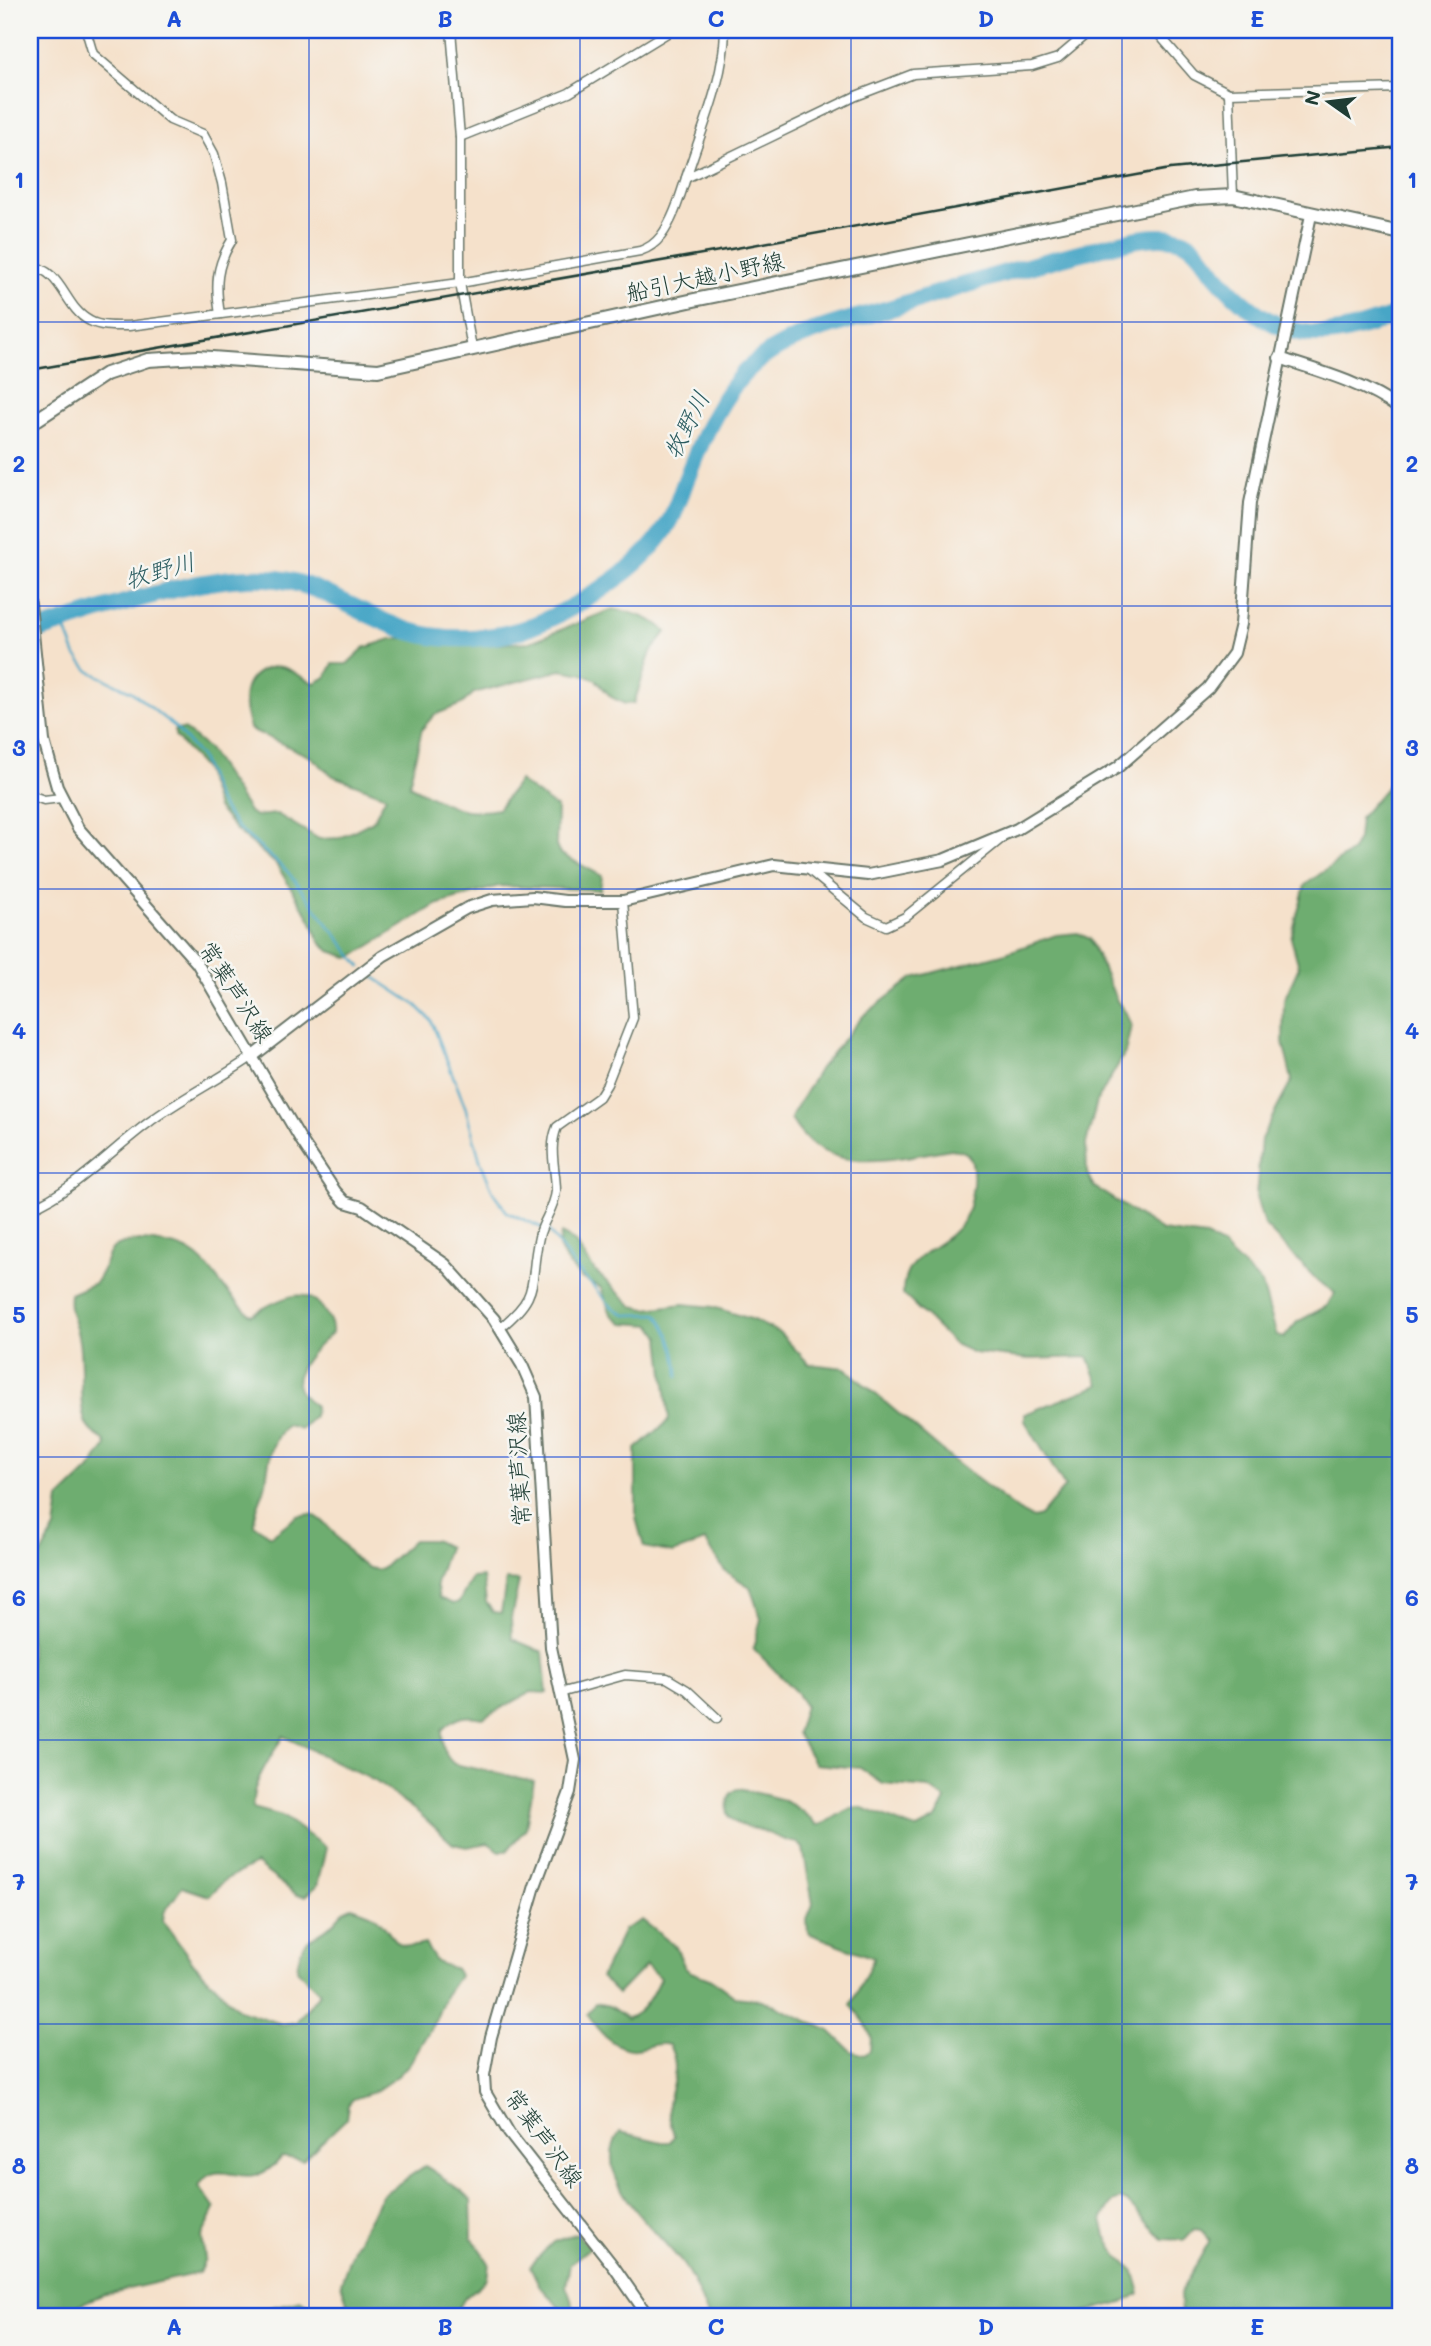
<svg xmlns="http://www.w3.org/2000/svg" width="1431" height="2346" font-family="Mali,'Klee One',sans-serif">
	<rect width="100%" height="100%" fill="#f6f6f2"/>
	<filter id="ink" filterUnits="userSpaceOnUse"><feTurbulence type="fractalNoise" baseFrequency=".0143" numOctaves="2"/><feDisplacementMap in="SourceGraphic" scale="14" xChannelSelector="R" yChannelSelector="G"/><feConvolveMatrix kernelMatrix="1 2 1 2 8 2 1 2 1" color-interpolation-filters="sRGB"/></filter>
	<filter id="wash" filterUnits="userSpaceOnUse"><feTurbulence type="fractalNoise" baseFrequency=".00686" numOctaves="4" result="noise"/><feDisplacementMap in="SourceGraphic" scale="28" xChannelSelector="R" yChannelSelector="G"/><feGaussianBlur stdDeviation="1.57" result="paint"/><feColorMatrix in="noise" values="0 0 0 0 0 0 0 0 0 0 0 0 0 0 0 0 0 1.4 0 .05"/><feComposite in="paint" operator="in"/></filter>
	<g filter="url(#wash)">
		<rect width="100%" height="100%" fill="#f5e1cb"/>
		<g fill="#6ead6f" stroke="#467552" stroke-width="2">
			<path d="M613,609C630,612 655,618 666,632L651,652L634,703L625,704L611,697L596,680L583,674L561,670L474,693L462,704L434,715L422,729L409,785C441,801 461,817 498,809L519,781L557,808L556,846L559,853L602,876L600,890L499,886L436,905L350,958L330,951L319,941L311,920L276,864L236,830L217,808L204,769L175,736V730L184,729L208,749L250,813L256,816L277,814L319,839L340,838L373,821L386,796L333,776L311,757L250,729C243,706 238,682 263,670C270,667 278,665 285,668C296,672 304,680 315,683L326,677L333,664H347L364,648L391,639L419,637L461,646L530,642Z"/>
			<path d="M1401,770V2316H1181L1180,2293L1210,2240L1201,2230L1194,2229L1184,2240L1163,2239L1127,2202L1120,2199L1113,2202L1102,2220L1106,2236L1118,2256L1134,2272L1140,2293L1126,2301L1070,2316H708C701,2300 695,2282 685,2267C663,2234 587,2180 620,2132L662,2142H670L674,2136C672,2126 667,2114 668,2104C672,2081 681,2068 669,2045C658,2042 648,2047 636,2049C616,2051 596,2030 588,2014L595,2003L609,2006L627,2018C644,2013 653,1993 660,1978L646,1965L618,1994L601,1977L624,1930L642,1920L676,1947L685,1968L691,1972L712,1980L735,1997L762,2000L830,2031L851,2051L864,2055L870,2051L871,2037L865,2023L851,2005L874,1958L808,1933L807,1919L813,1904L803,1848L798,1843C780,1840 775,1835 760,1830C744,1826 723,1825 728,1801C729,1794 732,1792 738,1789C774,1797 790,1797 817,1825C831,1824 842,1808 858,1807C864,1807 905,1826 917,1829L936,1819L946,1800L929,1788L883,1784L860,1768L815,1764L797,1733L805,1706L795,1691L753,1648L761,1619L750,1587L725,1571L705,1541L673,1553L644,1547L636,1518V1449L669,1420L660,1337L652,1325L623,1323L611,1314L601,1288L581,1278L566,1261L559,1247L561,1234L574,1241L595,1271L633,1306L647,1309L683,1304L713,1307L751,1319L780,1333L809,1364L845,1368L954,1461L1019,1511L1033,1518L1040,1516L1065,1487L1025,1421V1414L1099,1385L1088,1357L1029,1359L974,1353L954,1344L903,1294C902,1252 945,1249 963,1221C971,1209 980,1164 966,1153C962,1150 956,1150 951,1149C895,1158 825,1180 791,1119L793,1113L820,1068L863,1016L913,978L1006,953L1056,935L1078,933L1090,939L1117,1001L1126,1013L1131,1026L1125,1053L1097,1101L1086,1144L1087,1173L1093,1186L1162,1231L1206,1237L1220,1244L1262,1284L1277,1336L1284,1338L1297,1322L1327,1306L1335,1293L1317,1280L1264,1225L1256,1197L1261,1139L1292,1080L1283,1042L1284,1000L1299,967L1291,938L1305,885L1352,851L1358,839L1360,818Z"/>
			<path d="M136,1241C216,1243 200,1273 251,1315C275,1302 306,1280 325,1312C329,1319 333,1324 332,1333C319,1345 290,1369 299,1390C301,1396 310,1402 315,1406L314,1416L301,1429L287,1425C270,1440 269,1460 266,1482C264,1497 254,1508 254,1525L271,1536L297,1516L311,1514C339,1525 350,1574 382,1569L413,1540H434L448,1547L436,1584L439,1598L453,1604L459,1602L472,1578L483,1577L486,1602L493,1612L501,1613L506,1580L519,1581L511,1618L512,1639L543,1652L547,1693L531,1692L483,1718C465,1714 455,1717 442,1730C442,1743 443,1755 454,1764L534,1781L526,1828L507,1851H500L488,1843L467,1847L453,1844L420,1814L375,1781L283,1736C272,1756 250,1784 253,1808L282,1816L326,1848L317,1886L305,1896L297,1895L256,1864L226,1879L209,1896L182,1887L164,1913L163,1921L194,1964L239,2010L282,2024L296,2022L320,1993L297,1970C301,1934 311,1943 332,1924C339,1917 342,1910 352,1907C359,1910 368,1912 374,1916C394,1930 389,1954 425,1944L436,1962L456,1969L459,1976L445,1996L436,2019L410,2063L399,2075L374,2092L353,2099L348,2105L346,2119L303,2160L282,2157C246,2200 220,2151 199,2186L215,2209L202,2236L205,2259L199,2273L102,2295L51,2316H30V1574L55,1529L59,1499L89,1470L106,1446L104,1440C96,1435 88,1431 85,1421C77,1395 85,1360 77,1332C73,1317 68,1310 70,1294L95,1283C113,1260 100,1244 136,1241Z"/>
			<path d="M425,2166C433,2170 466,2194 471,2200L472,2238L489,2263L487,2279L465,2298L454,2316H343L350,2312L341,2283L354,2246L382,2195Z"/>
			<path d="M577,2233L589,2248L570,2264L566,2286L577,2316H567L539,2285L530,2266L553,2242Z"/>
			<path d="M300,2300L307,2304L313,2316H250L272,2307Z"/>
		</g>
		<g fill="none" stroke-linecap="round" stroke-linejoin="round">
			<g stroke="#47a6c6" stroke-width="2.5">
				<path d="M63,623L76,656L89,671L132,692L177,729L201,758L216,797L226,813L238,828L287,871L361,967"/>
				<path d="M366,972L416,1005L431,1020L465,1106L480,1160L493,1192L507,1212L549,1231L576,1268L611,1306L625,1315L657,1314C670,1329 678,1357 678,1377"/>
			</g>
			<path stroke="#47a6c6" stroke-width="18" d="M30,633C99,612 207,570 277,579C320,584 355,611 395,626C439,644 499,642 542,622C587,602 649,563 671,519C678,505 682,489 688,475C701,440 720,398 746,371C786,332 847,322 898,306C974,282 1051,258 1129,241C1147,237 1174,233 1191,245C1200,252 1209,266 1216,275C1243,307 1279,336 1324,334C1349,333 1377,321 1401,314"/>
		</g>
	</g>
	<g filter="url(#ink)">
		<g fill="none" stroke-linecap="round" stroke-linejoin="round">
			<defs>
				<g id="street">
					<path d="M86,30L93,54L170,120L203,134L214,154L222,183L232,240C216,266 215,285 220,314"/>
					<path d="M451,30L460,137V283L472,348"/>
					<path d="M1155,30L1194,75L1229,93L1401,88"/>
					<path d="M1229,93L1233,196"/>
					<path d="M460,137L569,93L672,30"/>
					<path d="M686,178L856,96L913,74L1032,66L1058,58L1091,30"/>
					<path d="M30,266C63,270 64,308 90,321C101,327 116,326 129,326L460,283L640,251C649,248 655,244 661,236C676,216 682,188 690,166C705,121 724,77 725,30"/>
					<path d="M30,795L44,800L61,798"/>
					<path d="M809,870L866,917L886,926L905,917L1001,839"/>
					<path d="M30,1209C75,1190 109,1152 148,1123C181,1098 219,1080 253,1056"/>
					<path d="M500,1328C543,1293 528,1284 539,1237C542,1222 555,1207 556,1191C556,1169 548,1149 557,1127L599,1097L607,1084L633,1018L623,901"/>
					<path d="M560,1693L625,1675L667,1678L687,1690L717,1718"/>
				</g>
				<g id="secondary">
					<path d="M1279,358C1320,371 1366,384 1401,410"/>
					<path d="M30,604L44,741L57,787L78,828L197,963L301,1140L335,1191L345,1202L362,1207L445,1264L494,1319L522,1365L536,1397L551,1647L575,1760L570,1792L535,1886L491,2037L484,2075L485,2092L509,2133L614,2267L648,2316"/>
					<path d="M253,1056L383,956L467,908L492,900L533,897L565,901H623L774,865L868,875L943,860L1017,829L1118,767L1208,688L1234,653L1241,624L1250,503L1311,215"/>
				</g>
				<path id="primary" d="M30,424L106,374L148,360L198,357L378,370L694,300L1195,198L1233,196L1401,233"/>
			</defs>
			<use href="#street" stroke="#6a7669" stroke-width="11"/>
			<use href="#secondary" stroke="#6a7669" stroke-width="14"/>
			<use href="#primary" stroke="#6a7669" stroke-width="16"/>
			<use href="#street" stroke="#fff" stroke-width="8"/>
			<use href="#secondary" stroke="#fff" stroke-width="10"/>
			<use href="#primary" stroke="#fff" stroke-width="12"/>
			<path stroke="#1f3d34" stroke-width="2.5" d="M30,370L731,249L1170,169L1401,147"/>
		</g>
	</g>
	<path fill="none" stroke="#1d4ed8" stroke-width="2" stroke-opacity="0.55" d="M309,30V2316M580,30V2316M851,30V2316M1122,30V2316M30,322H1401M30,606H1401M30,889H1401M30,1173H1401M30,1457H1401M30,1740H1401M30,2024H1401"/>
	<g text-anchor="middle" stroke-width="5" stroke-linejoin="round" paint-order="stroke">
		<g font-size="23" fill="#1f3d34" stroke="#f6f6f2">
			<text transform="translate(705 277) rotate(-12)" y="8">船引大越小野線</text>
			<text transform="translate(236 992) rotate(57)" y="8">常葉芦沢線</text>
			<text transform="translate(519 1469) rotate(-93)" y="8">常葉芦沢線</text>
			<text transform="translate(544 2138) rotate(54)" y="8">常葉芦沢線</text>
		</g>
		<g font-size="24" font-style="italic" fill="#2b5c60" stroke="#f6f6f2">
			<text transform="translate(687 425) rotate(-63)" y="8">牧野川</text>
			<text transform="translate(160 571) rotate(-16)" y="8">牧野川</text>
		</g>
	</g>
	<rect width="1431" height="2346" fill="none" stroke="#f6f6f2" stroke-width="77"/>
	<g transform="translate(1329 102) rotate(284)" stroke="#f6f6f2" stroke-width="5" paint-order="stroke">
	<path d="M0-5L12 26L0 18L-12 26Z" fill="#1f3d34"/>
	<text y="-10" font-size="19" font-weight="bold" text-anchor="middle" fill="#1f3d34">N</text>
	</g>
	<rect x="38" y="38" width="1354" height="2270" fill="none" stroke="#1d4ed8" stroke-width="2.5"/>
	<g font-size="23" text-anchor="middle" font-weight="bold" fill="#1d4ed8">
		<text x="174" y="27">A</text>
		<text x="445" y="27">B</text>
		<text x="716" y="27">C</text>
		<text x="986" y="27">D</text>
		<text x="1257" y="27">E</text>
		<text x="19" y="188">1</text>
		<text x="1412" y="188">1</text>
		<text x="19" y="472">2</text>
		<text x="1412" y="472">2</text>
		<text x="19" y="756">3</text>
		<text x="1412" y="756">3</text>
		<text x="19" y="1039">4</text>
		<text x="1412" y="1039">4</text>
		<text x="19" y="1323">5</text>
		<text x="1412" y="1323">5</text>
		<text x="19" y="1606">6</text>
		<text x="1412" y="1606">6</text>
		<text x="19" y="1890">7</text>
		<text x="1412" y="1890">7</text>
		<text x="19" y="2174">8</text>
		<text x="1412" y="2174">8</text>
		<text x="174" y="2335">A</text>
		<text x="445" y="2335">B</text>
		<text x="716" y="2335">C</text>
		<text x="986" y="2335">D</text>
		<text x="1257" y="2335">E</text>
	</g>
</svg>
